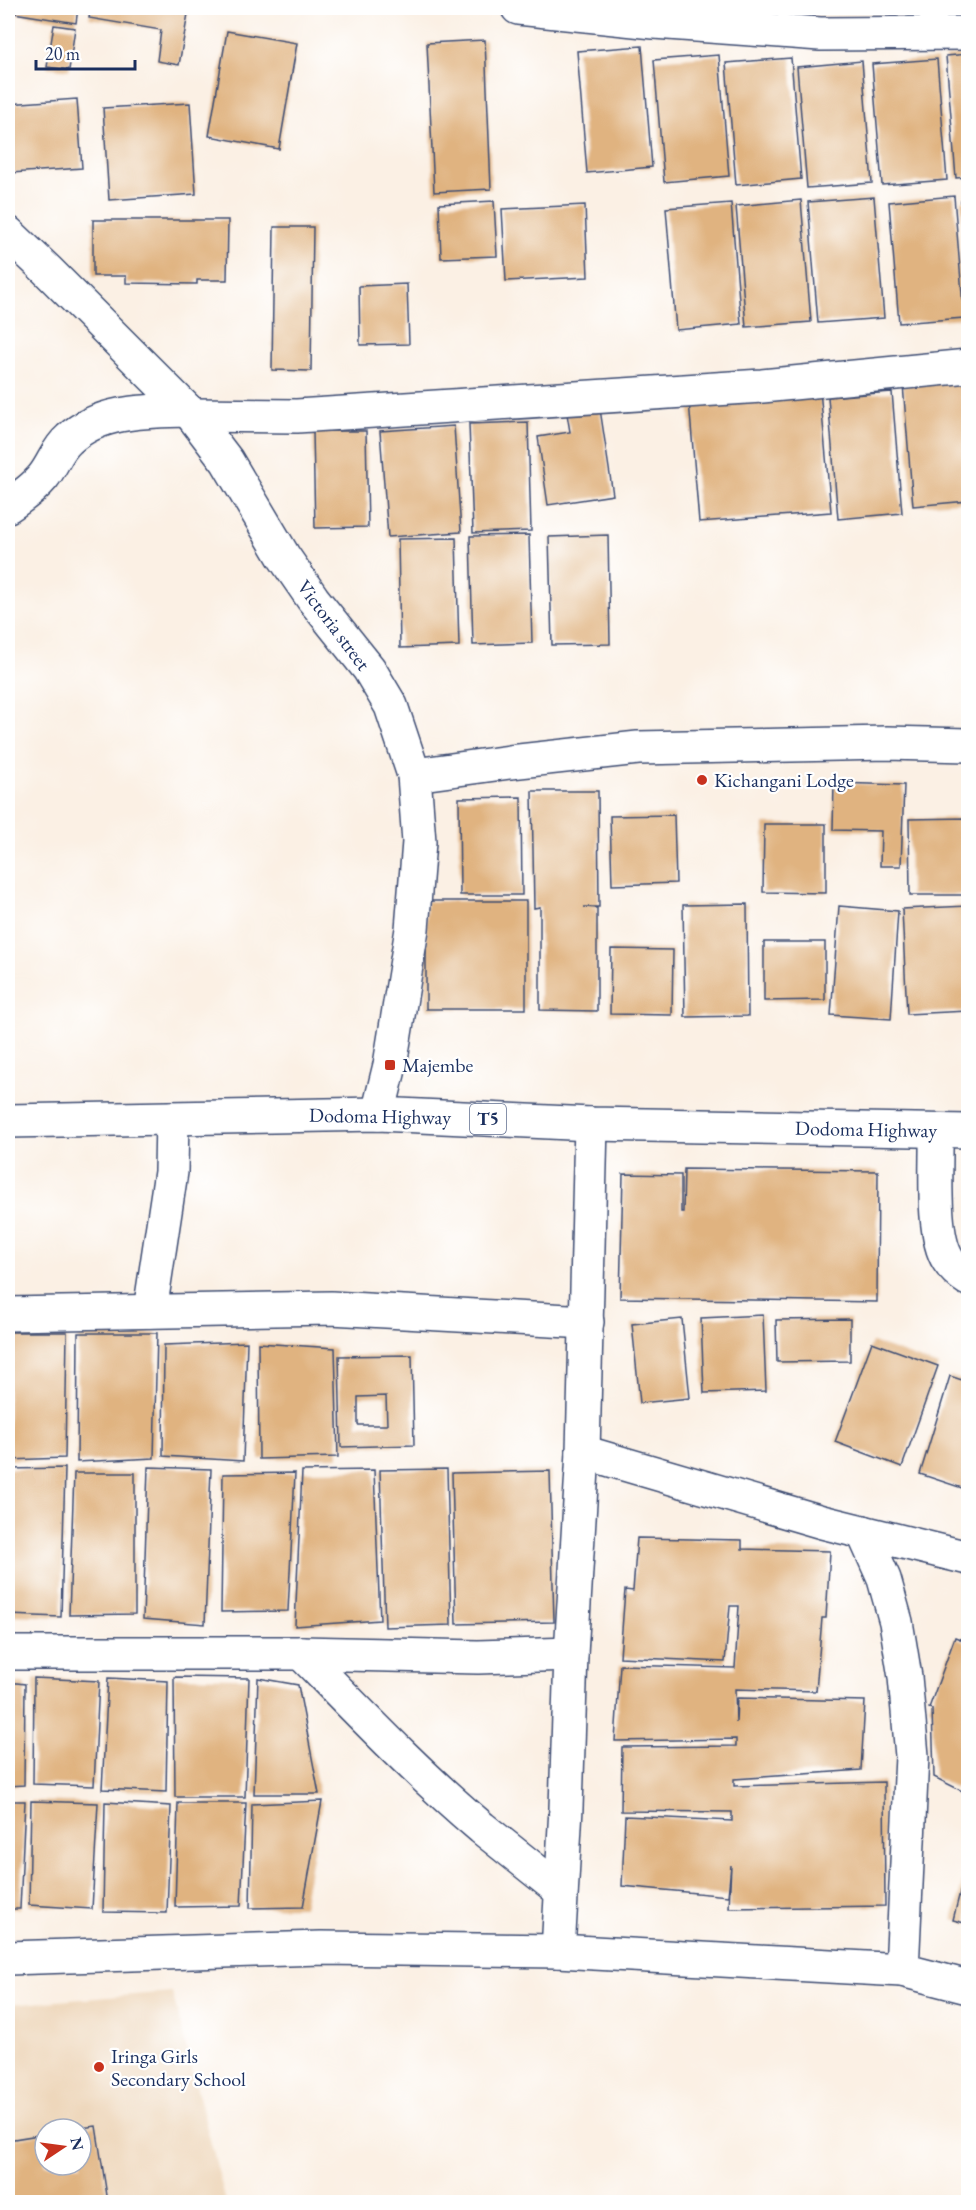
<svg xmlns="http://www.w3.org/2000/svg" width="976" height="2210" font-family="'EB Garamond',serif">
	<rect width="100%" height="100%" fill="#fff"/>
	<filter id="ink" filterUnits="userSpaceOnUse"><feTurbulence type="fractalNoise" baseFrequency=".0167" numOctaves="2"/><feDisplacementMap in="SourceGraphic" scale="12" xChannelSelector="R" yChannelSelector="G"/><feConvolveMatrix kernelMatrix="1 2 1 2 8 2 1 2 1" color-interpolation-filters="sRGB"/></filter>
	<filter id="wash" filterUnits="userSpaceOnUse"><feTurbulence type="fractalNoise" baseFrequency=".008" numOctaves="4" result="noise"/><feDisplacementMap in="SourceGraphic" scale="24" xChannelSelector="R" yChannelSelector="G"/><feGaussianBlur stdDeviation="1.35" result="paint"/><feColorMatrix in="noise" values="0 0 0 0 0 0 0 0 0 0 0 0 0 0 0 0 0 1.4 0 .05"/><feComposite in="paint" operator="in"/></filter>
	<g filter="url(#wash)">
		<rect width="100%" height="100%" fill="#fbf0e4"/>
		<path fill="#eed7bb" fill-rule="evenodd" d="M172,1992L226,2202H8V2005ZM45,2129H81V2165H45Z"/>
		<g id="blocks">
			<g fill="#e0b380" fill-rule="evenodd">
				<path d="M8,8H78L76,23L8,12Z"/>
				<path d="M91,8H189L179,65L157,61L161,30L89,18Z"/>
				<path d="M54,25L75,28L69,70L47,67Z"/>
				<path d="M227,31L297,43L279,149L209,136Z"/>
				<path d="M485,40L491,189L434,192L427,43Z"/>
				<path d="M642,46L652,167L587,173L577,51Z"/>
				<path d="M968,54V177L956,178L946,56Z"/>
				<path d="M719,55L729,176L664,182L654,60Z"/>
				<path d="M791,58L801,179L736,185L726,63Z"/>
				<path d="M937,59L947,180L882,185L872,64Z"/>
				<path d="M862,61L872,183L807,188L797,67Z"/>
				<path d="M77,99L82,168L11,173L8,104Z"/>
				<path d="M190,103L196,194L109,200L103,108Z"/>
				<path d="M954,196L964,318L899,323L889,202Z"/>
				<path d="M874,197L884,318L818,323L808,202Z"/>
				<path d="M801,200L811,322L746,327L736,206Z"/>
				<path d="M968,200V273H967L961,201Z"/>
				<path d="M494,201L497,256L441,258L439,204Z"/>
				<path d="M731,203L741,324L676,330L666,208Z"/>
				<path d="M585,205L588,277L506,281L502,209Z"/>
				<path d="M93,220H228L227,280H197V284L126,283V276H93Z"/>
				<path d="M274,227H313L311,371L272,370Z"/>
				<path d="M407,284L409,344L360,345L359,286Z"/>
				<path d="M968,379V501L913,506L903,385Z"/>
				<path d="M820,390L831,512L699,522L689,401Z"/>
				<path d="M892,392L902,513L838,519L828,397Z"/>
				<path d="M600,409L613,495L548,505L538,437L570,432L567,414Z"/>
				<path d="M528,422L531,531L473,533L469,424Z"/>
				<path d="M454,426L461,532L388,537L380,431Z"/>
				<path d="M313,431H366L368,527L315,528Z"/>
				<path d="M529,535L532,643L473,645L470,536Z"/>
				<path d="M608,535L610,644L552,645L549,537Z"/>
				<path d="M456,538L459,646L400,648L398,539Z"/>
				<path d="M834,783L904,785L901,866H880L881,831L833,830Z"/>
				<path d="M532,791H598L599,907H584L597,908V1011L540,1010V907L534,908Z"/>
				<path d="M521,797L522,895H460L459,798Z"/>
				<path d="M674,815L676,883L612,885L610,816Z"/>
				<path d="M968,818V895H910L909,819Z"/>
				<path d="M764,824H826V893L763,892Z"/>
				<rect x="426" y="901" width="100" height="108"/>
				<path d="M747,904L748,1016L685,1017L683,905Z"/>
				<path d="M839,906L898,911L891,1019L831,1015Z"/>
				<path d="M968,906V1011L907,1014L902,909Z"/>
				<path d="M764,942H825V1000L764,1001Z"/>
				<path d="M611,949L673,950L672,1015L610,1014Z"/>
				<path d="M684,1169L878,1171L877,1302L620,1298L623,1174L681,1175V1212H683Z"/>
				<path d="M763,1315L766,1391L704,1393L701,1318Z"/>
				<path d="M682,1319L690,1398L640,1403L632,1324Z"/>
				<path d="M850,1319V1361L777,1362L776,1320Z"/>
				<path d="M8,1332H67L65,1458L8,1460Z"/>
				<path d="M78,1333H157L154,1458L77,1462Z"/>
				<path d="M247,1342L243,1461L163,1456L164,1345Z"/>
				<path d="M872,1342L938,1366L902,1467L835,1442Z"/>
				<path d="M258,1343L335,1348L338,1457L259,1459Z"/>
				<path d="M412,1355L414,1445L341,1447L339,1356ZM386,1396L387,1425H358V1397Z"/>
				<path d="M950,1376L968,1382V1490L920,1474Z"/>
				<path d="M148,1467L211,1469L205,1624L143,1619Z"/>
				<path d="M65,1468L61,1617L8,1615V1469Z"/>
				<path d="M447,1469L451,1625L385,1627L380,1470Z"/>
				<path d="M374,1470L380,1620L295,1626L302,1471Z"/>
				<path d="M550,1471L554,1622L456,1624L452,1473Z"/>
				<path d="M74,1473H135V1614L69,1615Z"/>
				<path d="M295,1473L288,1611L221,1612L223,1474Z"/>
				<path d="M637,1538L742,1540V1549L830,1551L826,1618H822L816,1691L735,1689L736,1723L737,1698L865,1701L861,1770L734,1779V1786L884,1782L885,1906L729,1908L731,1865L728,1896L622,1886L625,1816L732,1821V1812L621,1811L622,1747L736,1746V1739L615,1741L620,1665L735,1668L739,1606H730L725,1662L620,1657L625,1590L633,1591Z"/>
				<path d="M955,1637L968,1642V1794L934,1777L932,1709L929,1708Z"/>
				<path d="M174,1677L249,1678L245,1797H175Z"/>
				<path d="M34,1678L99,1681L94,1786L33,1784Z"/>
				<path d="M108,1678L168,1681L166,1792L102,1789Z"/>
				<path d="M258,1678L298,1685L319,1794H254Z"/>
				<path d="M8,1682L25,1684L24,1785L8,1786Z"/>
				<path d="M8,1801H25L20,1909H8Z"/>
				<path d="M31,1801L98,1803L92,1909L29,1905Z"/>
				<path d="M322,1801L303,1907L250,1908L252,1804Z"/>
				<path d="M105,1802L171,1806L167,1913L103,1912Z"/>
				<path d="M178,1803H246L241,1906L175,1907Z"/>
				<path d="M968,1860V1924L953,1920Z"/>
				<path d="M96,2126L108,2202H8V2140L45,2134V2165H81V2128Z"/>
			</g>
		</g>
	</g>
	<g filter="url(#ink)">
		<use href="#blocks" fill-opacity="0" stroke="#3d4c72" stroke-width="1.5"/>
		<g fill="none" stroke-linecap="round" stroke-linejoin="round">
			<defs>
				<g id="street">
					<path d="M518,8L654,22L820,34L968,33"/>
					<path d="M8,233L47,270L192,415L227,461L284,557L313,599L369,669L391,706L414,775L419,842L412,929L390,1065L378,1114"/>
					<path d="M192,415L297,416L762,386L968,366"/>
					<path d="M8,506C20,498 34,488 43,477C53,465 57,449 69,439C100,410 148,411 187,410"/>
					<path d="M414,775L510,762L638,748L887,743L968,745"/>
					<path d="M936,1131C937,1163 931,1234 948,1260C953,1268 960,1274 968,1279"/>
					<path d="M150,1311L171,1172L172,1118"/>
					<path d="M8,1314L331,1308L587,1322"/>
					<path d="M583,1452L822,1522L968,1558"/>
					<path d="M863,1532L884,1579L896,1622L905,1677L912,1756L902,1970"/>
					<path d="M8,1653H301L478,1657L571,1654"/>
					<path d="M301,1653C360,1713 418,1774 482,1828C508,1849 535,1870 561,1891"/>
					<path d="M558,1951L566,1808L571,1654L583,1452L591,1124"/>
				</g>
				<path id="secondary" d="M8,1958L321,1948L558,1951L902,1970L968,1987"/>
				<path id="highway" d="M8,1121L378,1114L591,1124L968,1131"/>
			</defs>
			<use href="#street" stroke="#3d4c72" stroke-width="36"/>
			<use href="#secondary" stroke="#3d4c72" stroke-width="36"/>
			<use href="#highway" stroke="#3d4c72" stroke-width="36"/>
			<use href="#street" stroke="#fff" stroke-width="33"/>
			<use href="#secondary" stroke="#fff" stroke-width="33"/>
			<use href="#highway" stroke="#fff" stroke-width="33"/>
		</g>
	</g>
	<g fill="#c8321e" stroke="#fff" stroke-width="2">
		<circle cx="702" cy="780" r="6"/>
		<rect x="384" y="1059" width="12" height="12" rx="3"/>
		<circle cx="99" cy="2067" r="6"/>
	</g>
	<g text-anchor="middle" stroke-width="4.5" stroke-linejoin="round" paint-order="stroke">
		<rect fill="#fff" stroke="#5f6d8e" stroke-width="1.5" x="470" y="1104" width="36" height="30" rx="4.5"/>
		<g font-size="18" font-weight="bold" fill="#1b2f5e">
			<text x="488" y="1125">T5</text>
		</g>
		<g font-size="20" fill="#1b2f5e" stroke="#fff">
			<text transform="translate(334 625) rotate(53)" y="7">Victoria street</text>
			<text transform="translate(380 1116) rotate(1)" y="7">Dodoma Highway</text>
			<text transform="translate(866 1129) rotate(1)" y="7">Dodoma Highway</text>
		</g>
		<g font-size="20" fill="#1b2f5e" stroke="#fff" text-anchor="start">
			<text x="714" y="787">Kichangani Lodge</text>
			<text x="402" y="1072">Majembe</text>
			<text x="111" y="2063">Iringa Girls<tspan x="111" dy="23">Secondary School</tspan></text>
		</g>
	</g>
	<rect width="976" height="2210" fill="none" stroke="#fff" stroke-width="30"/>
	<g transform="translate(63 2147) rotate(77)"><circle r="28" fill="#ffffff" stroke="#a4acbf" stroke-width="1.5"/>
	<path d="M0-4.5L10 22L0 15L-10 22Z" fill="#c8321e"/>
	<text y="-9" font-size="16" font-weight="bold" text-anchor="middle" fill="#1b2f5e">N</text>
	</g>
	<path d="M36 60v9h99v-9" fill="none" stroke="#1b2f5e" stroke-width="3"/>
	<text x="45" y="60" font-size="18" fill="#1b2f5e" stroke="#ffffff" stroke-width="4.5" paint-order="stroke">20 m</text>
</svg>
